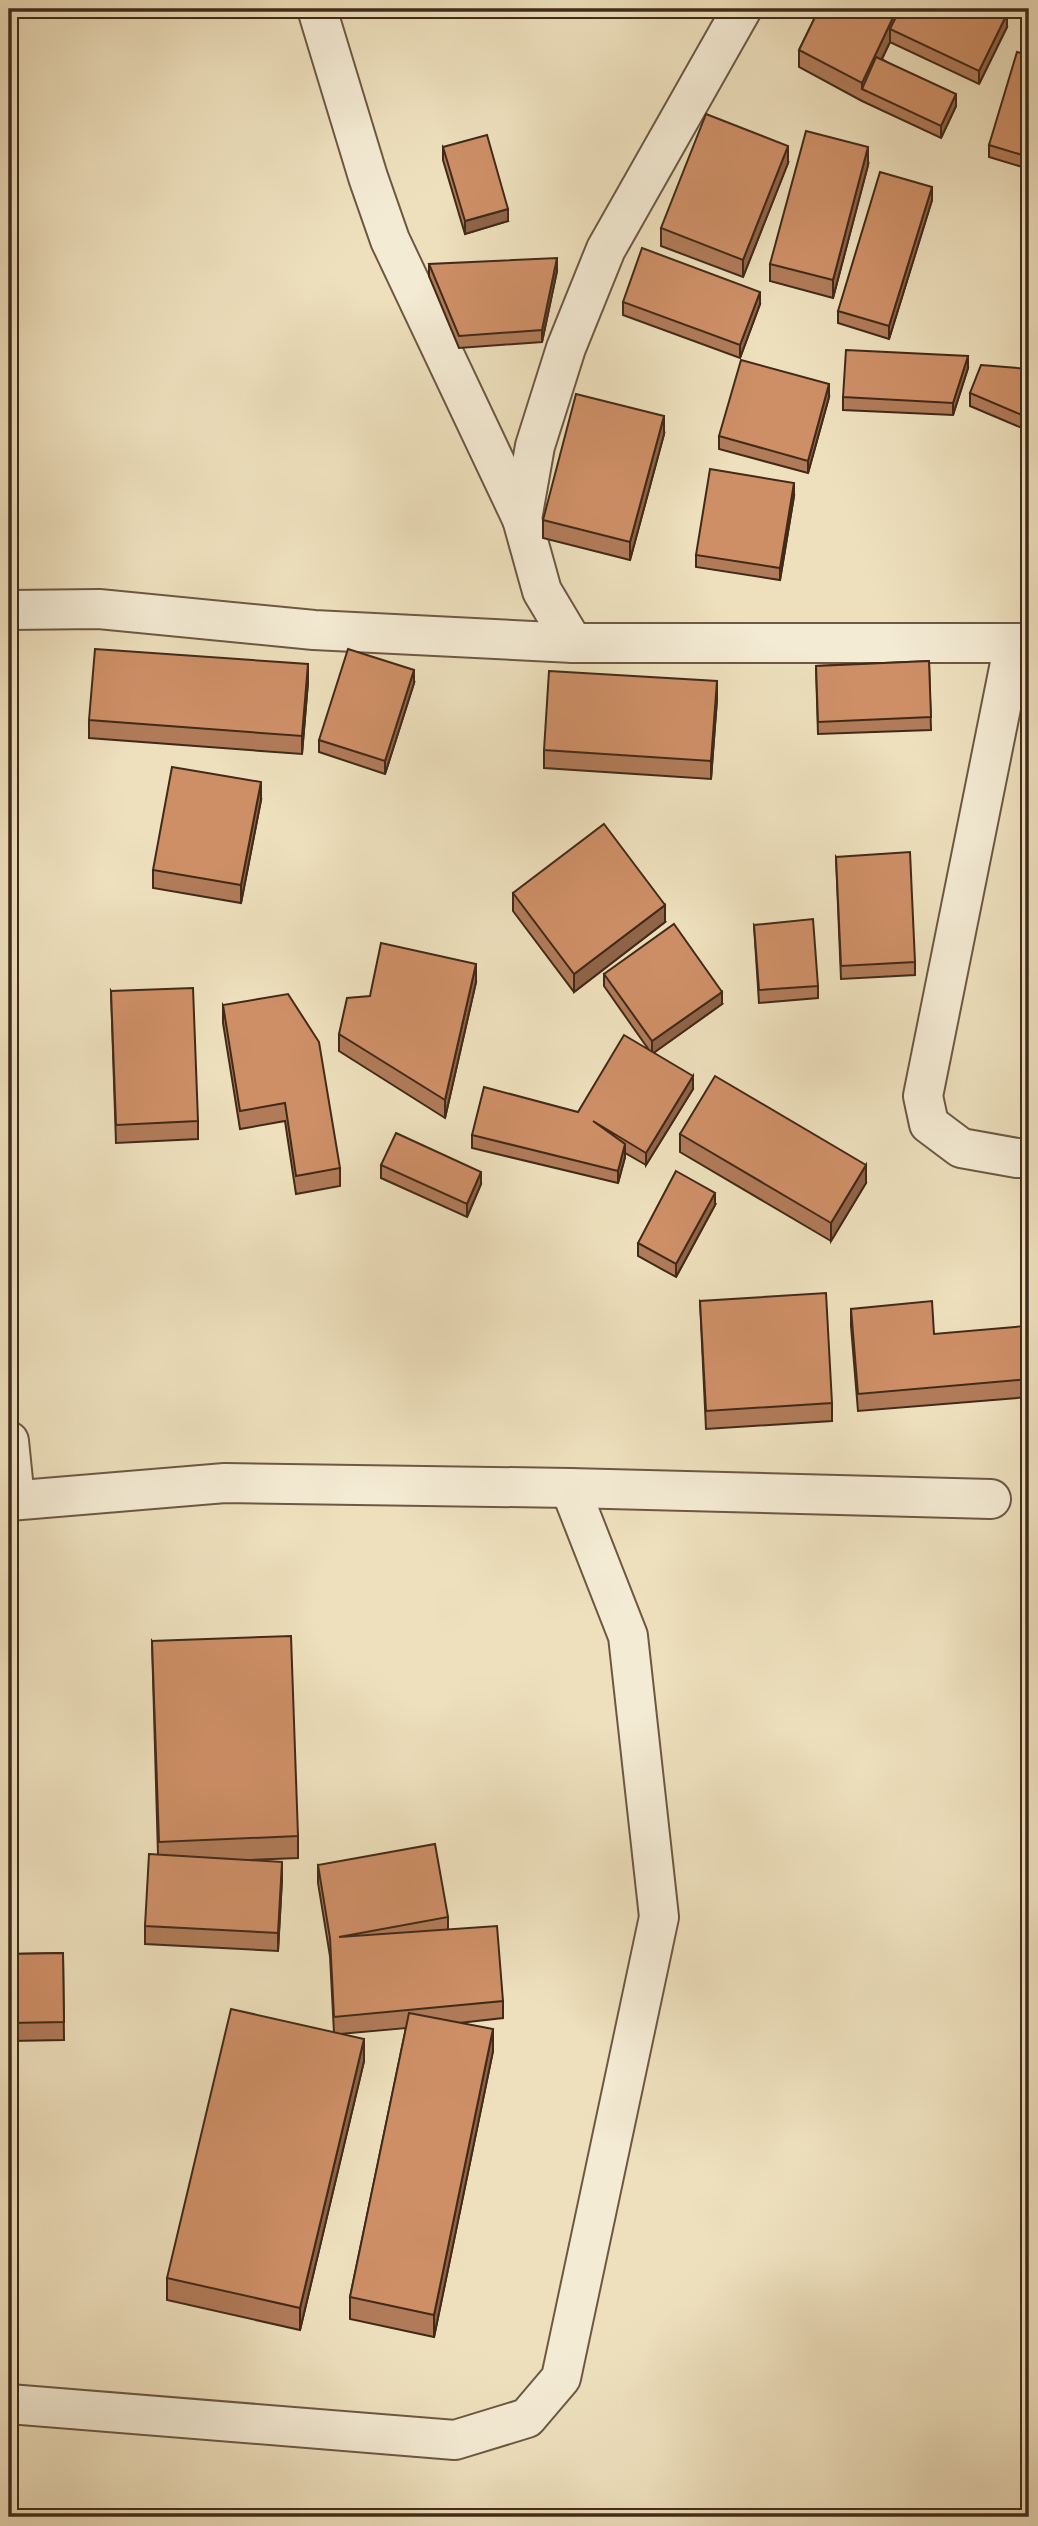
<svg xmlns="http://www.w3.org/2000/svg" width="1038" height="2526" font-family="Vollkorn,serif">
	<rect width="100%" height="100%" fill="#eee0bd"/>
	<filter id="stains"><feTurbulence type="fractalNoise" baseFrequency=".00286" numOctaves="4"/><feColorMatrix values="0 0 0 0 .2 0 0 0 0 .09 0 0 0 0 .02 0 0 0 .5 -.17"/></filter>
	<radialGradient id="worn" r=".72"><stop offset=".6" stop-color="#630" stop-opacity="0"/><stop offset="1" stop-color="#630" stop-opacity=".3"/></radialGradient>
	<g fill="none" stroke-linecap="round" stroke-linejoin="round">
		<defs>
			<g id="minor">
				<path d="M317,9L368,177L390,240L522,519"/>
				<path d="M9,610L99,609L314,630L573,643H1029"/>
				<path d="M573,643L542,591L522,519L535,446L566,348L606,249L742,9"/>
				<path d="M1014,643L923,1096L929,1124L961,1148L1017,1158H1029"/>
				<path d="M9,1441L15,1500"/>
				<path d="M9,1501L225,1483L570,1488L991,1499"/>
				<path d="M9,2404L455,2440L527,2418L561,2378L659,1917L628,1636L570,1488"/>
			</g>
		</defs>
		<use href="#minor" stroke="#6d5842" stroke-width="42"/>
		<use href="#minor" stroke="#f4ebd4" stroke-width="38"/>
	</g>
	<g fill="#b17b59" stroke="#422a19" stroke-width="2">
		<path d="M819,9L1007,27L979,84L890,42L882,59L956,106L941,138L862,101L799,67V50Z"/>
		<path d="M1029,55V169L989,157V145Z"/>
		<path d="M443,147L508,221L465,234L443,160Z"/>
		<path d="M788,163L743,277L661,246V228Z"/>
		<path d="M868,165L833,298L770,281V264Z"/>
		<path d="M932,200L889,339L838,323V311Z"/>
		<path d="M429,264L557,271L542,342L459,348L429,276Z"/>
		<path d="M623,302L760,304L740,358L623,315Z"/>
		<path d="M968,368L953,415L843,410V397Z"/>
		<path d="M1029,369V471H1026V458L1029,431L970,406V393Z"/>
		<path d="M829,397L808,473L719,449V436Z"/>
		<path d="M664,434L630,560L543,538V520Z"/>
		<path d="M794,496L780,580L696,567V555Z"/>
		<path d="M929,661L931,730L818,734L816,666Z"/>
		<path d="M308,682L302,754L89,738V720Z"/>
		<path d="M414,683L385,774L319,752V740Z"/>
		<path d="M717,699L711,779L544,768V750Z"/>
		<path d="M261,800L241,903L153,888V870Z"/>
		<path d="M836,857L915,962V975L841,979Z"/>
		<path d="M513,893L665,922L574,992L513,911Z"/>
		<path d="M754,925L818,986V998L759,1003Z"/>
		<path d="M604,974L722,1004L653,1053L693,1089L646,1165L625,1153V1157L618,1183L472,1148V1135L578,1112L649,1050L604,986Z"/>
		<path d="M476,982L445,1118L339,1051V1034L370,996Z"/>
		<path d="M111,991L198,1121V1139L116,1143Z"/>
		<path d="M223,1005L340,1168V1186L296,1194L285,1121L240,1129L223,1023Z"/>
		<path d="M680,1134L866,1183L831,1241L680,1152Z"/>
		<path d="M381,1165L481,1184L467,1217L381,1178Z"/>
		<path d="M715,1205L676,1277L638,1256V1243Z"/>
		<path d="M700,1301L832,1403V1421L706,1429Z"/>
		<path d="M851,1309L934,1334L1029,1369V1397L858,1411L851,1326Z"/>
		<path d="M152,1641L298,1836V1858L251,1860L282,1879L278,1951L145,1944V1926L158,1855Z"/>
		<path d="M318,1865L448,1917V1930L503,2001V2018L459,2023L493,2051L434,2337L350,2319V2297L406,2028L339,2034L364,2061L300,2330L167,2300V2278L334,2033L330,1956L318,1883Z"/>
		<path d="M63,1953L64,2040L9,2041V1954Z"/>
	</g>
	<g fill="#906448" stroke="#422a19" stroke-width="2">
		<path d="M897,9H906L890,29V42L866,91L862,89V83Z"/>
		<path d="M1007,14V27L979,84V71Z"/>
		<path d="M956,94V106L941,138V126Z"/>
		<path d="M788,146V163L743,277V260Z"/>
		<path d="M868,147V165L833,298V280Z"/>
		<path d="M932,187V200L889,339V326Z"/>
		<path d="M508,209V221L465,234V221Z"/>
		<path d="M557,258V271L542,342V330Z"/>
		<path d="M760,292V304L740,358V345Z"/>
		<path d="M968,356V368L953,415V403Z"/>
		<path d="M829,384V397L808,473V461Z"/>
		<path d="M664,416V434L630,560V542Z"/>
		<path d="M794,483V496L780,580V568Z"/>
		<path d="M308,664V682L302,754V736Z"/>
		<path d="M414,670V683L385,774V761Z"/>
		<path d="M717,681V699L711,779V761Z"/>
		<path d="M261,782V800L241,903V885Z"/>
		<path d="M665,905V922L574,992V974Z"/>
		<path d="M476,964V982L445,1118V1100Z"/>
		<path d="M722,992V1004L652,1054V1041Z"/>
		<path d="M693,1076V1089L646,1165V1153Z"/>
		<path d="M625,1144V1157L618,1183V1171Z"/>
		<path d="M866,1165V1183L831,1241V1223Z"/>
		<path d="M481,1172V1184L467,1217V1204Z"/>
		<path d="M715,1193V1205L676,1277V1264Z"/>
		<path d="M282,1862V1879L278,1951V1933Z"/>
		<path d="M493,2029V2051L434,2337V2315Z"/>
		<path d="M364,2039V2061L300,2330V2308Z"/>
	</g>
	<g fill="#ce8f67" stroke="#422a19" stroke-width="2">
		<path d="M819,9H897L862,83L799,50Z"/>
		<path d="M900,9H995L1007,14L979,71L890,29Z"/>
		<path d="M1017,52L1029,55V157L989,145Z"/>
		<path d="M876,57L956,94L941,126L862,89Z"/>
		<path d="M706,114L788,146L743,260L661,228Z"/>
		<path d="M806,131L868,147L833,280L770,264Z"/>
		<path d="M487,135L508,209L465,221L443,147Z"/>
		<path d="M880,172L932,187L889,326L838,311Z"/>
		<path d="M642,248L760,292L740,345L623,302Z"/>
		<path d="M557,258L542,330L459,336L429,264Z"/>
		<path d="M846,350L968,356L953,403L843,397Z"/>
		<path d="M741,360L829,384L808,461L719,436Z"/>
		<path d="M981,365L1029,369V418L970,393Z"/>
		<path d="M576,394L664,416L630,542L543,520Z"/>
		<path d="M1029,428V458H1026Z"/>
		<path d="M710,469L794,483L780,568L696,555Z"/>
		<path d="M95,649L308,664L302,736L89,720Z"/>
		<path d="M348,649L414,670L385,761L319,740Z"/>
		<path d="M929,661L931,717L818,722L816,666Z"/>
		<path d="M549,671L717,681L711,761L544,750Z"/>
		<path d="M172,767L261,782L241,885L153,870Z"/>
		<path d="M604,824L665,905L574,974L513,893Z"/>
		<path d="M910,852L915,962L841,966L836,857Z"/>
		<path d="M813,919L818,986L759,990L754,925Z"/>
		<path d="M674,924L722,992L652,1041L604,974Z"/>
		<path d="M381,943L476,964L445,1100L339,1034L347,998L370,996Z"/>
		<path d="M193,988L198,1121L116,1125L111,991Z"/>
		<path d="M288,994L319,1042L340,1168L296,1176L285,1103L240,1111L223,1005Z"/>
		<path d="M624,1035L693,1076L646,1153L593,1121L625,1144L618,1171L472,1135L484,1087L578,1112Z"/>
		<path d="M715,1076L866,1165L831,1223L680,1134Z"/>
		<path d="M396,1133L481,1172L467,1204L381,1165Z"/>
		<path d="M676,1171L715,1193L676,1264L638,1243Z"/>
		<path d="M826,1293L832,1403L706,1411L700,1301Z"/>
		<path d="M932,1301L934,1334L1026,1326L1029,1379L858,1394L851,1309Z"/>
		<path d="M291,1636L298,1836L159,1842L152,1641Z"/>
		<path d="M435,1844L448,1917L339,1937L497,1926L503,2001L334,2017L330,1938L318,1865Z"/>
		<path d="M149,1854L282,1862L278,1933L145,1926Z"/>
		<path d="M63,1953L64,2022L9,2023V1954Z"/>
		<path d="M231,2009L364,2039L300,2308L167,2278Z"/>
		<path d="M409,2013L493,2029L434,2315L350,2297Z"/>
	</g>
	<rect width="1038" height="2526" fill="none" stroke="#eee0bd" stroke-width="35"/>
	<rect x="10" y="10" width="1017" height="2505" fill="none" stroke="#422a19" stroke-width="3.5"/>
	<rect x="18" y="18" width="1003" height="2491" fill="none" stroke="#422a19" stroke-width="2"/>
	<rect width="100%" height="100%" filter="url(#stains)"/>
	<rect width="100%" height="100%" fill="url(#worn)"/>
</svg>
